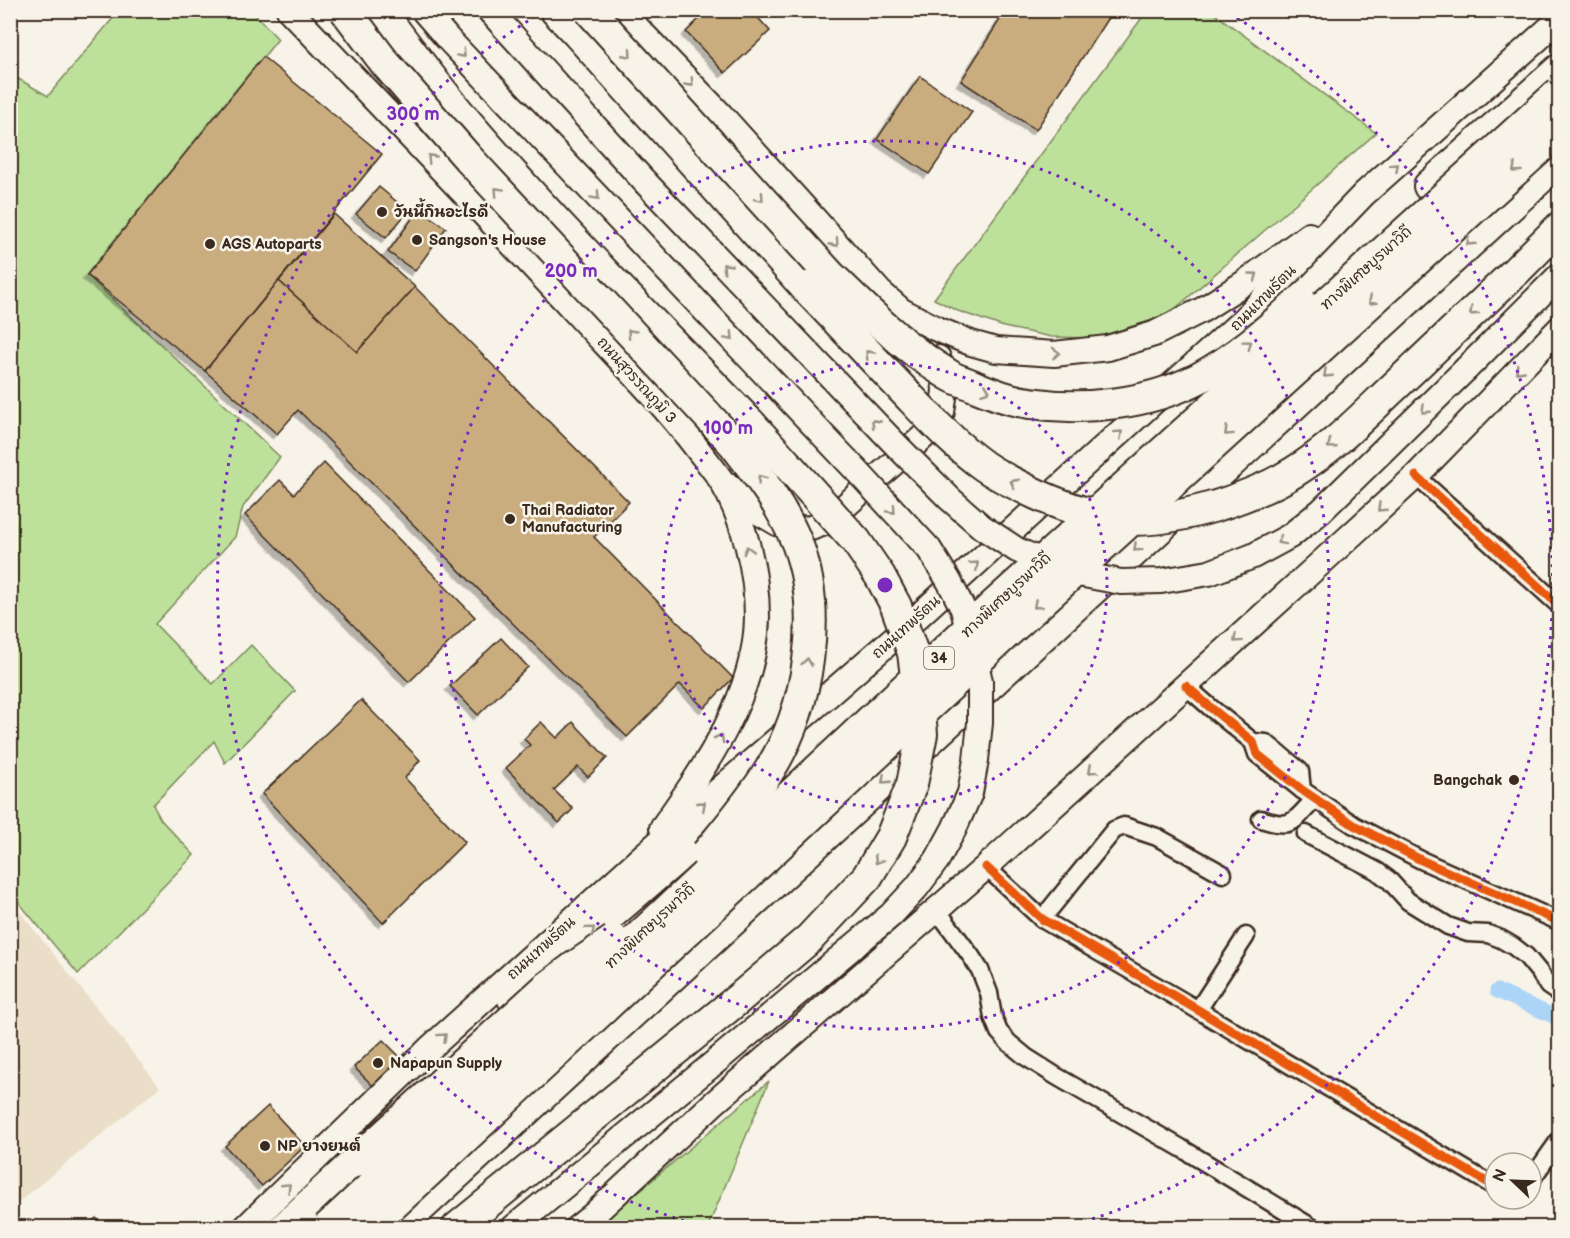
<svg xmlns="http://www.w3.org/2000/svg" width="1570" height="1238" font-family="'Balsamiq Sans','Playpen Sans Thai',sans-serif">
	<defs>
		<filter id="shadow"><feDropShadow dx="-4.5" dy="4.5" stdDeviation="0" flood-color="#0004"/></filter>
	</defs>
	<rect width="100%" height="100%" fill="#f7f3e8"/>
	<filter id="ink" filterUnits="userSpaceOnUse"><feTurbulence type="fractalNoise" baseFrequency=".0167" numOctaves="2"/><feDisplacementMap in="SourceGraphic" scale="12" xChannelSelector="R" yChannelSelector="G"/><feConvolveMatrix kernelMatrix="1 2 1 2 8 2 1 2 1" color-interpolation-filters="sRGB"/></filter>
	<g filter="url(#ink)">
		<path fill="#eadec8" d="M11,901L160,1087L11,1208H10Z"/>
		<g fill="#bde19b" stroke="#7c865c" stroke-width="1.5">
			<path d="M119,11H252L278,39L87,275L280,457L243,507L235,537L155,624L213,684L251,645L295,691L225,763L214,741L153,805L161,820L194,855L78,974L11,893L10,74L48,96Z"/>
			<path d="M1147,11H1211L1376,133L1168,315L1095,338L1052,337L1004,327L958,311L934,299Z"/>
			<path d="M769,1081L708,1227H608L604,1221Z"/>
		</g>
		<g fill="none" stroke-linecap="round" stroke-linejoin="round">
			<path stroke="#abd4f6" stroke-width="15" d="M1497,991L1560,1019"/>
		</g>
		<g fill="#caad7f" stroke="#3b2a1e" stroke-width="1.5" filter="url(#shadow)">
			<path d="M708,10H751L770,31L725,73L686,32Z"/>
			<path d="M1006,10H1113L1036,130L961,81Z"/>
			<path d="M263,57L382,154L205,371L87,275Z"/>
			<path d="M920,76L972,112L929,174L877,139Z"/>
			<path d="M379,187L408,211L386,238L356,214Z"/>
			<path d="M419,209L446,228L415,271L388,252Z"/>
			<path d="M334,214L415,287L357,352L279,281Z"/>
			<path d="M279,281L357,352L415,287L629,502L594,537L733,678L704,708L680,684L627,737L298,410L277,434L205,371Z"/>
			<path d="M324,463L475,617L409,682L245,515L280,480L294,494Z"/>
			<path d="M501,638L528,667L478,715L450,686Z"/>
			<path d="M361,700L420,760L405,778L465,842L383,923L262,794Z"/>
			<path d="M541,722L557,738L573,722L607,758L588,777L578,767L554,790L573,809L559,823L506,768L530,745L524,739Z"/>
			<path d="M383,1040L402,1059L374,1087L354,1067Z"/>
			<path d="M268,1106L305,1146L262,1186L225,1146Z"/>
			<path d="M96,1218L105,1228H85Z"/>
		</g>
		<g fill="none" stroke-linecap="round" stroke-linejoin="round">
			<defs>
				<g id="street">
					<path d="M1416,476L1560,606"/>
					<path d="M1186,686L1211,708L1253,742L1257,754L1302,790L1354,825L1421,860L1560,922"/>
					<path d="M1253,742L1266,743L1300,771L1302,790"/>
					<path d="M1261,819C1294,830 1293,821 1315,799"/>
					<path d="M1306,834L1377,871L1389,880L1408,901L1448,926L1468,933L1488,934L1501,939L1513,946L1526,956L1540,973L1548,986L1560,994"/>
					<path d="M986,867L1042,919L1198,1010L1495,1187"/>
					<path d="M937,910L971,956L980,970L989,993L993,1017L999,1032L1009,1043L1026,1057L1056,1076L1181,1148L1313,1228"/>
					<path d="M1042,919L1114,830L1124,826L1157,837L1223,874"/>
					<path d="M1198,1010L1246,936"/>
					<path d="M1531,1180L1560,1139"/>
				</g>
				<g id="secondary">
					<path d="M289,10C387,112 485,214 581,318C620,360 661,401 696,447C704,458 714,469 721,480C744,519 757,571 757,617C756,695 705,767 662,828"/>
					<path d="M489,10L645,182"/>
					<path d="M620,10L720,114L880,292L902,311L937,329L971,343L996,350L1054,354L1108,348L1154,334L1202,310L1244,283L1309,235"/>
					<path d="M1466,369L1560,275"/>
					<path d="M726,484L760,513L779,524L808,529L827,522L923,437L942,412L945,391L944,375L938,358"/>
					<path d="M245,1228L429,1049L642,857L902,631L1241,322L1364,194L1560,19"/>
					<path d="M513,1228L708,1068"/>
					<path d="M577,1228L592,1216L714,1103L986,867L1324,560L1416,476L1560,328"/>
				</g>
				<g id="highway">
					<path d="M380,10C408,48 436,86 467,122C557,227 655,325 751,424"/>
					<path d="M555,10L577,33L805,287"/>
					<path d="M1429,186L1560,69"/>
					<path d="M1516,271L1560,227"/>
					<path d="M513,999L695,842L732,808"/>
					<path d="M284,1228L355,1162L373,1143"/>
					<path d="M398,1228L1560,160"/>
					<path d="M457,1228L737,1000"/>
				</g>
			</defs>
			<use href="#street" stroke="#3b2a1e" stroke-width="21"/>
			<use href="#secondary" stroke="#3b2a1e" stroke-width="28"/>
			<use href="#highway" stroke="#3b2a1e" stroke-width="34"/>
			<use href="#street" stroke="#f7f3e8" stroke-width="16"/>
			<use href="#secondary" stroke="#f7f3e8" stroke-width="24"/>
			<use href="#highway" stroke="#f7f3e8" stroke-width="30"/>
			<defs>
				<g id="secondary-bridge">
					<path d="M423,10L448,39L856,470L929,549L949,581L963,609L980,681V723L976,760L970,793L954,829L937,860L917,887L891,915L708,1068"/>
					<path d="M645,182L897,446L950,499L982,527L1017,550L1068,572L1121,582L1161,581L1209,573L1253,556L1290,536L1321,511L1466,369"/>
				</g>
				<g id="highway-bridge">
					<path d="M345,10L385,63L468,158L734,444C758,475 782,506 797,543C824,613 809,708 769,771C751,800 728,827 706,854"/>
					<path d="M589,10L831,276C868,312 905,349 949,375C956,380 966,382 974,386C991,393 1011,401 1030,403C1085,411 1149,404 1199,378C1236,358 1269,329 1300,301"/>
					<path d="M805,287C837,321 870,355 902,389C928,416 953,444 984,466C1000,477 1019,486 1036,494C1104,525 1145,527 1216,506C1244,497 1270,487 1294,472C1332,449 1363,416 1394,387C1435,348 1475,310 1516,271"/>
					<path d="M737,1000L809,939L867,877L891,837L912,784L922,734L918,691L913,653L896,606L880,576L856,541L751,424"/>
					<path d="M355,1162L546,988L574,967L614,940"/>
					<path d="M327,1228L994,605L1560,92"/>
					<path d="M368,1228L1008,632L1560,130"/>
				</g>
			</defs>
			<use href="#secondary-bridge" stroke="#3b2a1e" stroke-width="28" stroke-linecap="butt"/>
			<use href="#highway-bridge" stroke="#3b2a1e" stroke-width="34" stroke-linecap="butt"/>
			<use href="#secondary-bridge" stroke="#f7f3e8" stroke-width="24"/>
			<use href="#highway-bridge" stroke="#f7f3e8" stroke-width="30"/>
			<defs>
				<g id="cycleway">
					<path d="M1416,476L1560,606"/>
					<path d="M1186,686L1211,708L1253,742L1257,754L1302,790L1354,825L1421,860L1560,922"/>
					<path d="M986,867L1042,919L1198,1010L1495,1187"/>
				</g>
			</defs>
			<use href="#cycleway" stroke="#f7f3e8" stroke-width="13"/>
			<use href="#cycleway" stroke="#e8590c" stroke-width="9"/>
		</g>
		<defs><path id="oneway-chevron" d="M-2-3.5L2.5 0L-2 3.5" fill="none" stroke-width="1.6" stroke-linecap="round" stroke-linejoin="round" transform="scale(1.5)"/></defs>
		<g stroke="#998e83">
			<use href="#oneway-chevron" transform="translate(462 54) rotate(47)"/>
			<use href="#oneway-chevron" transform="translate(628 54) rotate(48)"/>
			<use href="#oneway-chevron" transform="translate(690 83) rotate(46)"/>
			<use href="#oneway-chevron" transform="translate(431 158) rotate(-134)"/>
			<use href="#oneway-chevron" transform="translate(1395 167) rotate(-42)"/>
			<use href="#oneway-chevron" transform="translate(1516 169) rotate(138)"/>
			<use href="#oneway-chevron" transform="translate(498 191) rotate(-133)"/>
			<use href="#oneway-chevron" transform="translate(596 196) rotate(47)"/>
			<use href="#oneway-chevron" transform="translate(760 198) rotate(48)"/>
			<use href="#oneway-chevron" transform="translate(1470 242) rotate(137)"/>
			<use href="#oneway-chevron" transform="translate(835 243) rotate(48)"/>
			<use href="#oneway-chevron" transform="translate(726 267) rotate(-134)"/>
			<use href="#oneway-chevron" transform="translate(1254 276) rotate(-36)"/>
			<use href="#oneway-chevron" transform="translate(1372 301) rotate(138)"/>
			<use href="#oneway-chevron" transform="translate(1473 312) rotate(137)"/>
			<use href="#oneway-chevron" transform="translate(631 333) rotate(-133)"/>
			<use href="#oneway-chevron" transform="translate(730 337) rotate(47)"/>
			<use href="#oneway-chevron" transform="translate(1248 344) rotate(-37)"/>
			<use href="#oneway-chevron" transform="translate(1056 353) rotate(-2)"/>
			<use href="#oneway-chevron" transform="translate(869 354) rotate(-134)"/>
			<use href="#oneway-chevron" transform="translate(1519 370) rotate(134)"/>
			<use href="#oneway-chevron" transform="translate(1327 374) rotate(137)"/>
			<use href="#oneway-chevron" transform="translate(986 390) rotate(20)"/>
			<use href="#oneway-chevron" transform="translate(1425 410) rotate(136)"/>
			<use href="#oneway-chevron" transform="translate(875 423) rotate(-134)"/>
			<use href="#oneway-chevron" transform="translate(1228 432) rotate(138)"/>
			<use href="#oneway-chevron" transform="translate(1119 434) rotate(-42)"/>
			<use href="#oneway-chevron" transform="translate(1331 445) rotate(141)"/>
			<use href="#oneway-chevron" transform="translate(761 479) rotate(-127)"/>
			<use href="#oneway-chevron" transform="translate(1014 483) rotate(-152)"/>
			<use href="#oneway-chevron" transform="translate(1381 508) rotate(137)"/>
			<use href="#oneway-chevron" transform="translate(892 510) rotate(48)"/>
			<use href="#oneway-chevron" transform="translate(1281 541) rotate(151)"/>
			<use href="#oneway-chevron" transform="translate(1137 548) rotate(137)"/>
			<use href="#oneway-chevron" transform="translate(748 550) rotate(-105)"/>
			<use href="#oneway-chevron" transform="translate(975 565) rotate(-42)"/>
			<use href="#oneway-chevron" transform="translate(1037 605) rotate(138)"/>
			<use href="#oneway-chevron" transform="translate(1237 639) rotate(138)"/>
			<use href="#oneway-chevron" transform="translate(807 662) rotate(-82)"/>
			<use href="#oneway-chevron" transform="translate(720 738) rotate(-62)"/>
			<use href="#oneway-chevron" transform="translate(1092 770) rotate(138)"/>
			<use href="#oneway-chevron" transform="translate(885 780) rotate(137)"/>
			<use href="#oneway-chevron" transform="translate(702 805) rotate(-41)"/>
			<use href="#oneway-chevron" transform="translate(878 860) rotate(121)"/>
			<use href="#oneway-chevron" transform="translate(591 930) rotate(-40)"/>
			<use href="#oneway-chevron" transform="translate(443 1037) rotate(-42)"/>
			<use href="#oneway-chevron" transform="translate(287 1187) rotate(-44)"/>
		</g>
	</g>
	<g fill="none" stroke="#7b2cbf" stroke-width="3" stroke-dasharray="3 6">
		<circle cx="885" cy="585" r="222"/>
		<circle cx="885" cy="585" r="444"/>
		<path d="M701 1226A667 667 0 0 1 541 13M1229 13A667 667 0 0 1 1069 1226"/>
	</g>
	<g fill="#3b2a1e" stroke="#f7f3e8" stroke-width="2">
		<circle cx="382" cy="212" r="6"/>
		<circle cx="417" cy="240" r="6"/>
		<circle cx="210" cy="244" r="6"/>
		<circle cx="510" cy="519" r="6"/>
		<circle cx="1514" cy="780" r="6"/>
		<circle cx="378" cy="1063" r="6"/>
		<circle cx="265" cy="1146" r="6"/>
	</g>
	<g text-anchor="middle" stroke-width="5" stroke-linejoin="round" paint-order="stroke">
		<rect fill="#f7f3e8" stroke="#73665b" stroke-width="1.5" x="924" y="647" width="30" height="22" rx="4.5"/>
		<g font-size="14" font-weight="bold" fill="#3b2a1e">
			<text x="939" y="663">34</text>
		</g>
		<g font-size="15" font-weight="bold" fill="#3b2a1e" stroke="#f7f3e8" text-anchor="start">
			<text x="394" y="217">วันนี้กินอะไรดี</text>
			<text x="429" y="245">Sangson's House</text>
			<text x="222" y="249">AGS Autoparts</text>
			<text x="522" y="515">Thai Radiator<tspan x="522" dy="17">Manufacturing</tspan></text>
			<text x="1502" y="785" text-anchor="end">Bangchak</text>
			<text x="390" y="1068">Napapun Supply</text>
			<text x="277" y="1151">NP ยางยนต์</text>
		</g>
		<g font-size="15" fill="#3b2a1e" stroke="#f7f3e8">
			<text transform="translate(1366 268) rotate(-42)" y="5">ทางพิเศษบูรพาวิถี</text>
			<text transform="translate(1263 298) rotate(-45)" y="5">ถนนเทพรัตน</text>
			<text transform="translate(637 380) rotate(48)" y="5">ถนนสุวรรณภูมิ 3</text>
			<text transform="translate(1006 595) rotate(-43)" y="5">ทางพิเศษบูรพาวิถี</text>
			<text transform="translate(906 627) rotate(-42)" y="5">ถนนเทพรัตน</text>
			<text transform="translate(650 926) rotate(-43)" y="5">ทางพิเศษบูรพาวิถี</text>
			<text transform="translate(541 948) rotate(-42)" y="5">ถนนเทพรัตน</text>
		</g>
	</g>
	<circle cx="885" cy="585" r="9" fill="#7b2cbf" stroke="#f7f3e8" stroke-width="3"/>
	<g font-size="18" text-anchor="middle" font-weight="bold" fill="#7b2cbf" stroke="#f7f3e8" stroke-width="5" stroke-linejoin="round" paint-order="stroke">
		<text x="413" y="120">300 m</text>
		<text x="571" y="277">200 m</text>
		<text x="728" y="434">100 m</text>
	</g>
	<rect width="1570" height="1238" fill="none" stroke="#f7f3e8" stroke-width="36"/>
	<rect x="18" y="18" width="1534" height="1202" fill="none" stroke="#3b2a1e" stroke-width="2" filter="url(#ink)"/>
	<g transform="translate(1513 1181) rotate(293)"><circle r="28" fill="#f7f3e8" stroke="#aca397" stroke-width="1.5"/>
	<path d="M0-4.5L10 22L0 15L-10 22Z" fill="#3b2a1e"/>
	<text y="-9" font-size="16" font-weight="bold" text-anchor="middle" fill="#3b2a1e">N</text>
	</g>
</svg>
